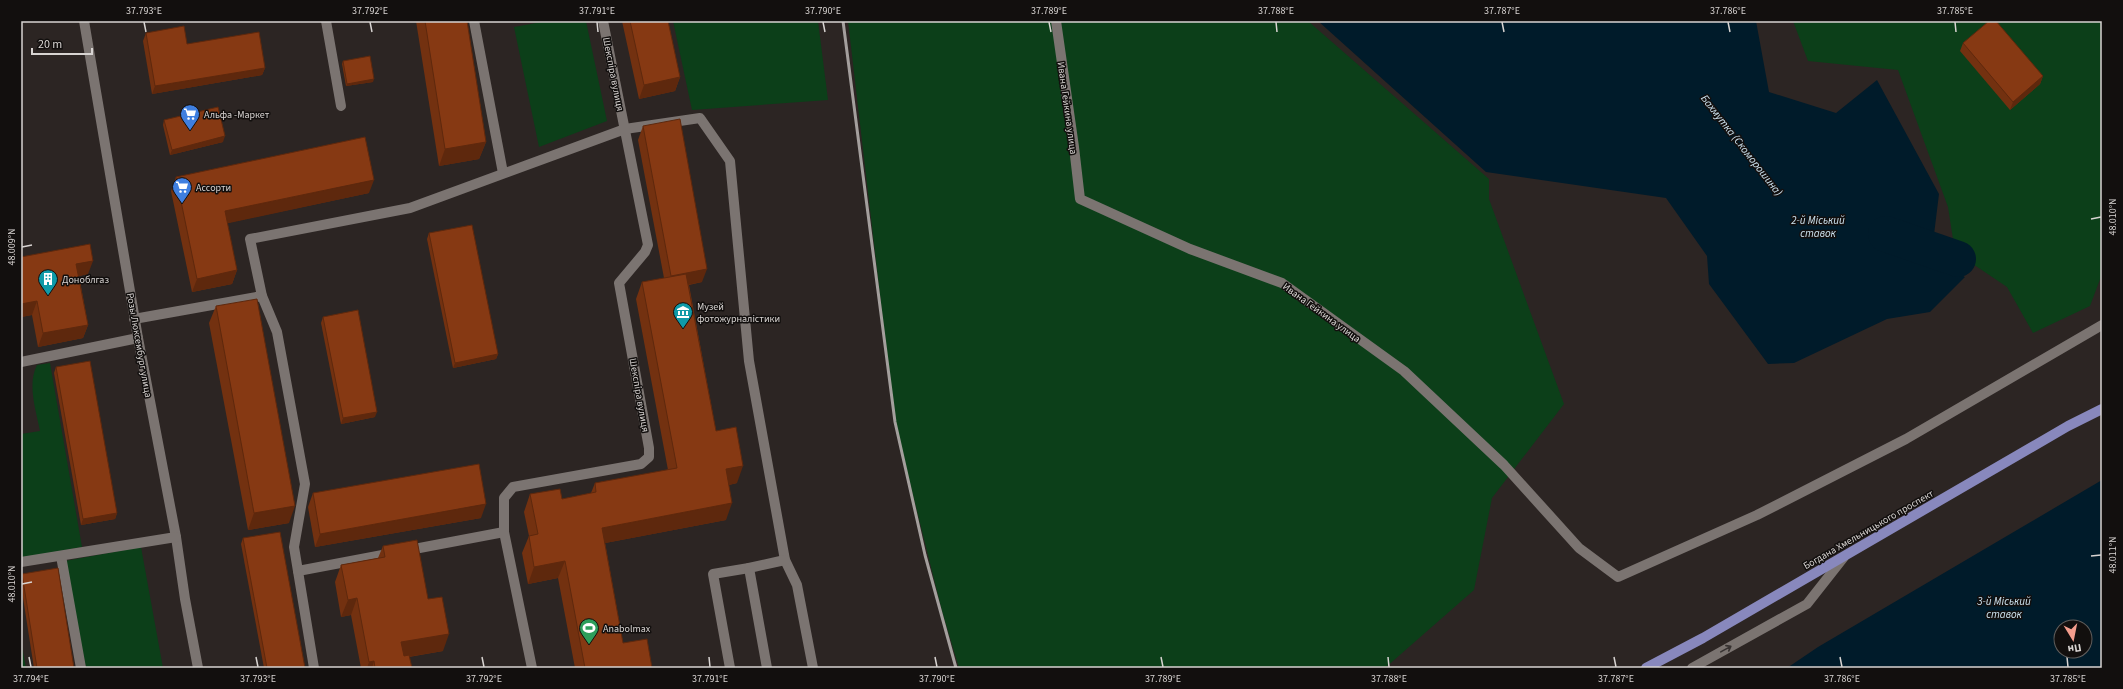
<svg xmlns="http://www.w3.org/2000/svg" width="2123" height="689" font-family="'Source Sans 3',sans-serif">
	<rect width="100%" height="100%" fill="#2c2523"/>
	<g fill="#0c3f19">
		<path d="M547,21H586L607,121L539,147L514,27Z"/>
		<path d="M673,21H818L828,100L692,110Z"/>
		<path d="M848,21H1308L1489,179V199L1564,404L1492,498L1474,590L1385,668H959L942,611L895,423Z"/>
		<path d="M1793,21H2100L2102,24V274L2090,306L2033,333L2007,287L1955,252L1948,207L1898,70L1808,61Z"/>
		<path d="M50,363L82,547L21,558V434L40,431C36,410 27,385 37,365Z"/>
		<path d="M141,547L163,668H86L65,561Z"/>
		<path d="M21,641L26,668H21Z"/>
	</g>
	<g fill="#001b2a" fill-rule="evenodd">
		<path d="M1318,21H1756L1769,92L1836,113L1877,80L1939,194L1931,259L1965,277L1930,312L1887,319L1794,363L1768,364L1709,284L1707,256L1666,198L1486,172Z"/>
		<path d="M2102,480V668H1787L1818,647ZM2061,627H2085V651H2061Z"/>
	</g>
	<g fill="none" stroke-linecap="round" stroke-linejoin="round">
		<path stroke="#001b2a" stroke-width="36" d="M1886,234L1958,259"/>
		<g stroke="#7b7471" stroke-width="10">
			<path d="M84,21L138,338L176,537L185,599L198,668"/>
			<path d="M326,21L341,106"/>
			<path d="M474,21L503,173"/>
			<path d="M1056,21L1074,147L1080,199L1190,249L1282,283L1404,371L1504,465L1579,548L1618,577L1757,515L1906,439L2102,325"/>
			<path d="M262,296L277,332L305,484L294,547L314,668"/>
			<path d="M134,319L262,296L250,239L410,208L625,129L700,118L730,161L749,361L785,560L797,585L813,668"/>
			<path d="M21,362L138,338"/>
			<path d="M61,556L81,668"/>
			<path d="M21,562L176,537"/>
			<path d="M298,571L504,532"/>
			<path d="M532,668L504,532V498L513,487L641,464L649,457V448L619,283L645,252L648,245L603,21"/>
			<path d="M730,668L713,574L749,568"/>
			<path d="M767,668L749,568L785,560"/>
			<path d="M1692,668L1807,604L1844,557"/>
		</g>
		<path stroke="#8888bd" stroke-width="10" d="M1646,668L1703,638L2068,426L2102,409"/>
		<path stroke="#a49f9d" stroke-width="3" d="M843,21L895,422L925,555L956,668"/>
	</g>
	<g fill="#733110">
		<path d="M416,21H467L486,142L479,159L439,166Z"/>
		<path d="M622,21H668L680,77L675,91L639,99Z"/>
		<path d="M146,33L187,44L265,68L262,75L152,94L143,41Z"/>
		<path d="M1963,43L2043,76L2040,84L2010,110L1960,51Z"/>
		<path d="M343,61L373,82L346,86L342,64Z"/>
		<path d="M164,120L223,142L170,155L163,125Z"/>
		<path d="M643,126L702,282L689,285L716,431L737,483L729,485L726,520L605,543L623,643L652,668H575L558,578L528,584L522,553L529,536L524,512L530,494L562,499L591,493L595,483L668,470L636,299L642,282L664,278L638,140Z"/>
		<path d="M176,177L369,193L227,223L237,270L232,284L192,292L171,191Z"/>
		<path d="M429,233L498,354L496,359L453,368L427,239Z"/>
		<path d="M21,257L88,274L79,276L88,325L83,338L38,347L32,315L21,317Z"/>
		<path d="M216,306L289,523L248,530L209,323Z"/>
		<path d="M323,317L375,417L341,424L321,323Z"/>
		<path d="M56,367L117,513L115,519L81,525L54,373Z"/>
		<path d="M313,493L481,518L315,547L308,507Z"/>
		<path d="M243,538L305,668H264L241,544Z"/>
		<path d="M383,546L428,599L443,651L409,657L412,668H361L351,615L341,617L335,582L341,565L378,558Z"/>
		<path d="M22,574L74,668H34L21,585V577Z"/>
	</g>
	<g fill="#5e280d">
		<path d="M265,68L262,75L152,94L155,86Z"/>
		<path d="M2043,76L2040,84L2010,110L2013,102Z"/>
		<path d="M680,77L675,91L639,99L644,85Z"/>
		<path d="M374,79L373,82L346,86L347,84Z"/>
		<path d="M225,136L223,142L170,155L172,150Z"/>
		<path d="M486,142L479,159L439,166L445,149Z"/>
		<path d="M374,180L369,193L220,225L225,211Z"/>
		<path d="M93,261L88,274L71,278L76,264Z"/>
		<path d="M707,269L702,282L666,289L671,276Z"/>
		<path d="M237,270L232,284L192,292L197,279Z"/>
		<path d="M37,301L32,315L21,317V304Z"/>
		<path d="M88,325L83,338L38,347L43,333Z"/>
		<path d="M498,354L496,359L453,368L455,363Z"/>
		<path d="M377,412L375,417L341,424L343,418Z"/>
		<path d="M743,466L737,483L720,487L726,469Z"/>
		<path d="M732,503L726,520L595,545L602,528Z"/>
		<path d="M486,504L481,518L315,547L320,534Z"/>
		<path d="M295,506L289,523L248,530L254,513Z"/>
		<path d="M117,513L115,519L81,525L83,519Z"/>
		<path d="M565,561L558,578L528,584L534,567Z"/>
		<path d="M357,598L351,615L341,617L348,600Z"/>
		<path d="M449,634L443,651L395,659L401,642Z"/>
		<path d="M374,661L372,668H367L369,662Z"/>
	</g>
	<g fill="#863913" stroke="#5e280d">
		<path d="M425,21H467L486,142L445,149Z"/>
		<path d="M630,21H668L680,77L644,85Z"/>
		<path d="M1989,21H1996L2043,76L2013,102L1963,43Z"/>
		<path d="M184,26L187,44L259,32L265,68L155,86L146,33Z"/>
		<path d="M370,56L374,79L347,84L343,61Z"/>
		<path d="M218,107L225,136L172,150L164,120Z"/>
		<path d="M680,119L707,269L671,276L643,126Z"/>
		<path d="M365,137L374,180L225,211L237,270L197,279L176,177Z"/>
		<path d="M472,225L498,354L455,363L429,233Z"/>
		<path d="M21,229L22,237H21Z"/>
		<path d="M90,244L93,261L76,264L88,325L43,333L37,301L21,304V257Z"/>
		<path d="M686,274L716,431L736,427L743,466L726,469L732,503L602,528L623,643L647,639L652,668H585L565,561L534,567L529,536L538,534L530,494L560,489L562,499L596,492L595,483L677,468L642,282Z"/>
		<path d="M257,299L295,506L254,513L216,306Z"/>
		<path d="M358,310L377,412L343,418L323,317Z"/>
		<path d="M90,361L117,513L83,519L56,367Z"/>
		<path d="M479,464L486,504L320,534L313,493Z"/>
		<path d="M280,532L305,668H267L243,538Z"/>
		<path d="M417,540L428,599L442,597L449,634L401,642L404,656L409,655L412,668H375L374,661L369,662L357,598L348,600L341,565L385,557L383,546Z"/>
		<path d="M58,568L74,668H37L22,574Z"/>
	</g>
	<defs><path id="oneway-shaft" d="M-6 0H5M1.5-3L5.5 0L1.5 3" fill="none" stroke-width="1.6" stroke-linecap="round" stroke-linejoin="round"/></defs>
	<use stroke="#373231" href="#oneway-shaft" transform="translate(1726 649) rotate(-29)"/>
	<path fill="none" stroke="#d8d4d2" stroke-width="1.5" d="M144,22L146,32M370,22L372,32M597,22L598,32M823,22L825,32M1049,22L1051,32M1276,22L1277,32M1502,22L1504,32M1728,22L1730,32M1955,22L1956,32M2091,219L2101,217M22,247L32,245M2091,556L2101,555M22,584L32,582M29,657L31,667M256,657L258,667M482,657L484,667M709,657L710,667M935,657L937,667M1161,657L1163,667M1388,657L1389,667M1614,657L1616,667M1840,657L1842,667M2067,657L2068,667"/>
	<defs>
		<symbol id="supermarket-pin" viewBox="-11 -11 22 30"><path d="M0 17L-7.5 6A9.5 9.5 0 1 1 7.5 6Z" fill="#3f7fe0" stroke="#120f0e"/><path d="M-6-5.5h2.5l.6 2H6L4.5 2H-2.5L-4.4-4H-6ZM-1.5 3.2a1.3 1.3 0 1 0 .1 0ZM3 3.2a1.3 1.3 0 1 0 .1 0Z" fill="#fff"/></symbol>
		<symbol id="building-pin" viewBox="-11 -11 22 30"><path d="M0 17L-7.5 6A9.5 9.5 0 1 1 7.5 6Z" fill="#0f9aa8" stroke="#120f0e"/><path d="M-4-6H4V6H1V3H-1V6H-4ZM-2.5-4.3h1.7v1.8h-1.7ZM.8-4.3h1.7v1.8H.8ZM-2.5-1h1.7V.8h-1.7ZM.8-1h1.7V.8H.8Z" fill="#fff"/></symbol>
		<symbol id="museum-pin" viewBox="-11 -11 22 30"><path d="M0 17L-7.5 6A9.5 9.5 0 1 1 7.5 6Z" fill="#0f9aa8" stroke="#120f0e"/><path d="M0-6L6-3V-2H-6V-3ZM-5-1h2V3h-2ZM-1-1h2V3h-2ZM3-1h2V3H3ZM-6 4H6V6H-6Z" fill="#fff"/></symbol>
		<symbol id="stadium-pin" viewBox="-11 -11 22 30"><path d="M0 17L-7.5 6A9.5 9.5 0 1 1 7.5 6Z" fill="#2e9e5b" stroke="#120f0e"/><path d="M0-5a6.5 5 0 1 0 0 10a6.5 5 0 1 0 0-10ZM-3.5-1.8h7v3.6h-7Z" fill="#fff"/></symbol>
	</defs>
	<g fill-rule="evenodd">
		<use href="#supermarket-pin" x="179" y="103" width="22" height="30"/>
		<use href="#supermarket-pin" x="171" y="176" width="22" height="30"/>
		<use href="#building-pin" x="37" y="268" width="22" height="30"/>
		<use href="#museum-pin" x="672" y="301" width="22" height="30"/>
		<use href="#stadium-pin" x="578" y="617" width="22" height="30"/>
	</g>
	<g text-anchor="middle" stroke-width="3" stroke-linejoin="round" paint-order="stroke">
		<g font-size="10" fill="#d8d4d2" stroke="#120f0e">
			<text transform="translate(614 74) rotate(79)" y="4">Шекспіра вулиця</text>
			<text transform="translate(1068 108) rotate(82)" y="4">Ивана Гейкина улица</text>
			<text transform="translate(1322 312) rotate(36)" y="4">Ивана Гейкина улица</text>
			<text transform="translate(140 345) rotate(80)" y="4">Розы Люксембург улица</text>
			<text transform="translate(640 395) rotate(80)" y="4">Шекспіра вулиця</text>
			<text transform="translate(1868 529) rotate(-30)" y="4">Богдана Хмельницького проспект</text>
		</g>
		<g font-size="10" fill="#d8d4d2" stroke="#120f0e" text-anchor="start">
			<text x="204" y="118">Альфа -Маркет</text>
			<text x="196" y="191">Ассорти</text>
			<text x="62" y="283">Доноблгаз</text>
			<text x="697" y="310">Музей<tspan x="697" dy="12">фотожурналістики</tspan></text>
			<text x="603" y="632">Anabolmax</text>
		</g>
		<g font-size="11" font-style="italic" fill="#cde3f0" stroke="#120f0e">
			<text transform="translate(1742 145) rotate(52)" y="4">Бахмутка (Скоморошина)</text>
			<text x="1818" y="224">2-й Міський<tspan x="1818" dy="13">ставок</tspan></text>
			<text x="2004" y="605">3-й Міський<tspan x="2004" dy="13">ставок</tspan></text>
		</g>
	</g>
	<rect width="2123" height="689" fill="none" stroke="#120f0e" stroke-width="44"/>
	<g transform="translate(2073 639) rotate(170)"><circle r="19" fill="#120f0e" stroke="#615e5c"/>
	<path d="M0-3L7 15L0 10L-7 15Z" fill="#f49d8d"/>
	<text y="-6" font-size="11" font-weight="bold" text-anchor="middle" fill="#d8d4d2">Пн</text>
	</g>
	<path d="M32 48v6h60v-6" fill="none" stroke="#d8d4d2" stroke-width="2"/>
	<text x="38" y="48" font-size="12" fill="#d8d4d2" stroke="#120f0e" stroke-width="3" paint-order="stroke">20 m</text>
	<rect x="22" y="22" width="2079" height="645" fill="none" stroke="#d8d4d2" stroke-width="1.5"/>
	<g font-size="10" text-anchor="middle" fill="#d8d4d2">
		<text x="144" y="14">37.793°E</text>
		<text x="370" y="14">37.792°E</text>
		<text x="597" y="14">37.791°E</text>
		<text x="823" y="14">37.790°E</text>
		<text x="1049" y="14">37.789°E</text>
		<text x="1276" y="14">37.788°E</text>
		<text x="1502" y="14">37.787°E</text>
		<text x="1728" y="14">37.786°E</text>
		<text x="1955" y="14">37.785°E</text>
		<text transform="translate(2112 217) rotate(-90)" y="4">48.010°N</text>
		<text transform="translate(11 247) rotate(-90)" y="4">48.009°N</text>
		<text transform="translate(2112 555) rotate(-90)" y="4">48.011°N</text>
		<text transform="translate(11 584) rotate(-90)" y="4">48.010°N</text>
		<text x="31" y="682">37.794°E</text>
		<text x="258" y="682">37.793°E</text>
		<text x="484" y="682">37.792°E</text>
		<text x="710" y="682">37.791°E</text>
		<text x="937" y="682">37.790°E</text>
		<text x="1163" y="682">37.789°E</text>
		<text x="1389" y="682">37.788°E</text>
		<text x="1616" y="682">37.787°E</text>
		<text x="1842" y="682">37.786°E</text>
		<text x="2068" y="682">37.785°E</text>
	</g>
</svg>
